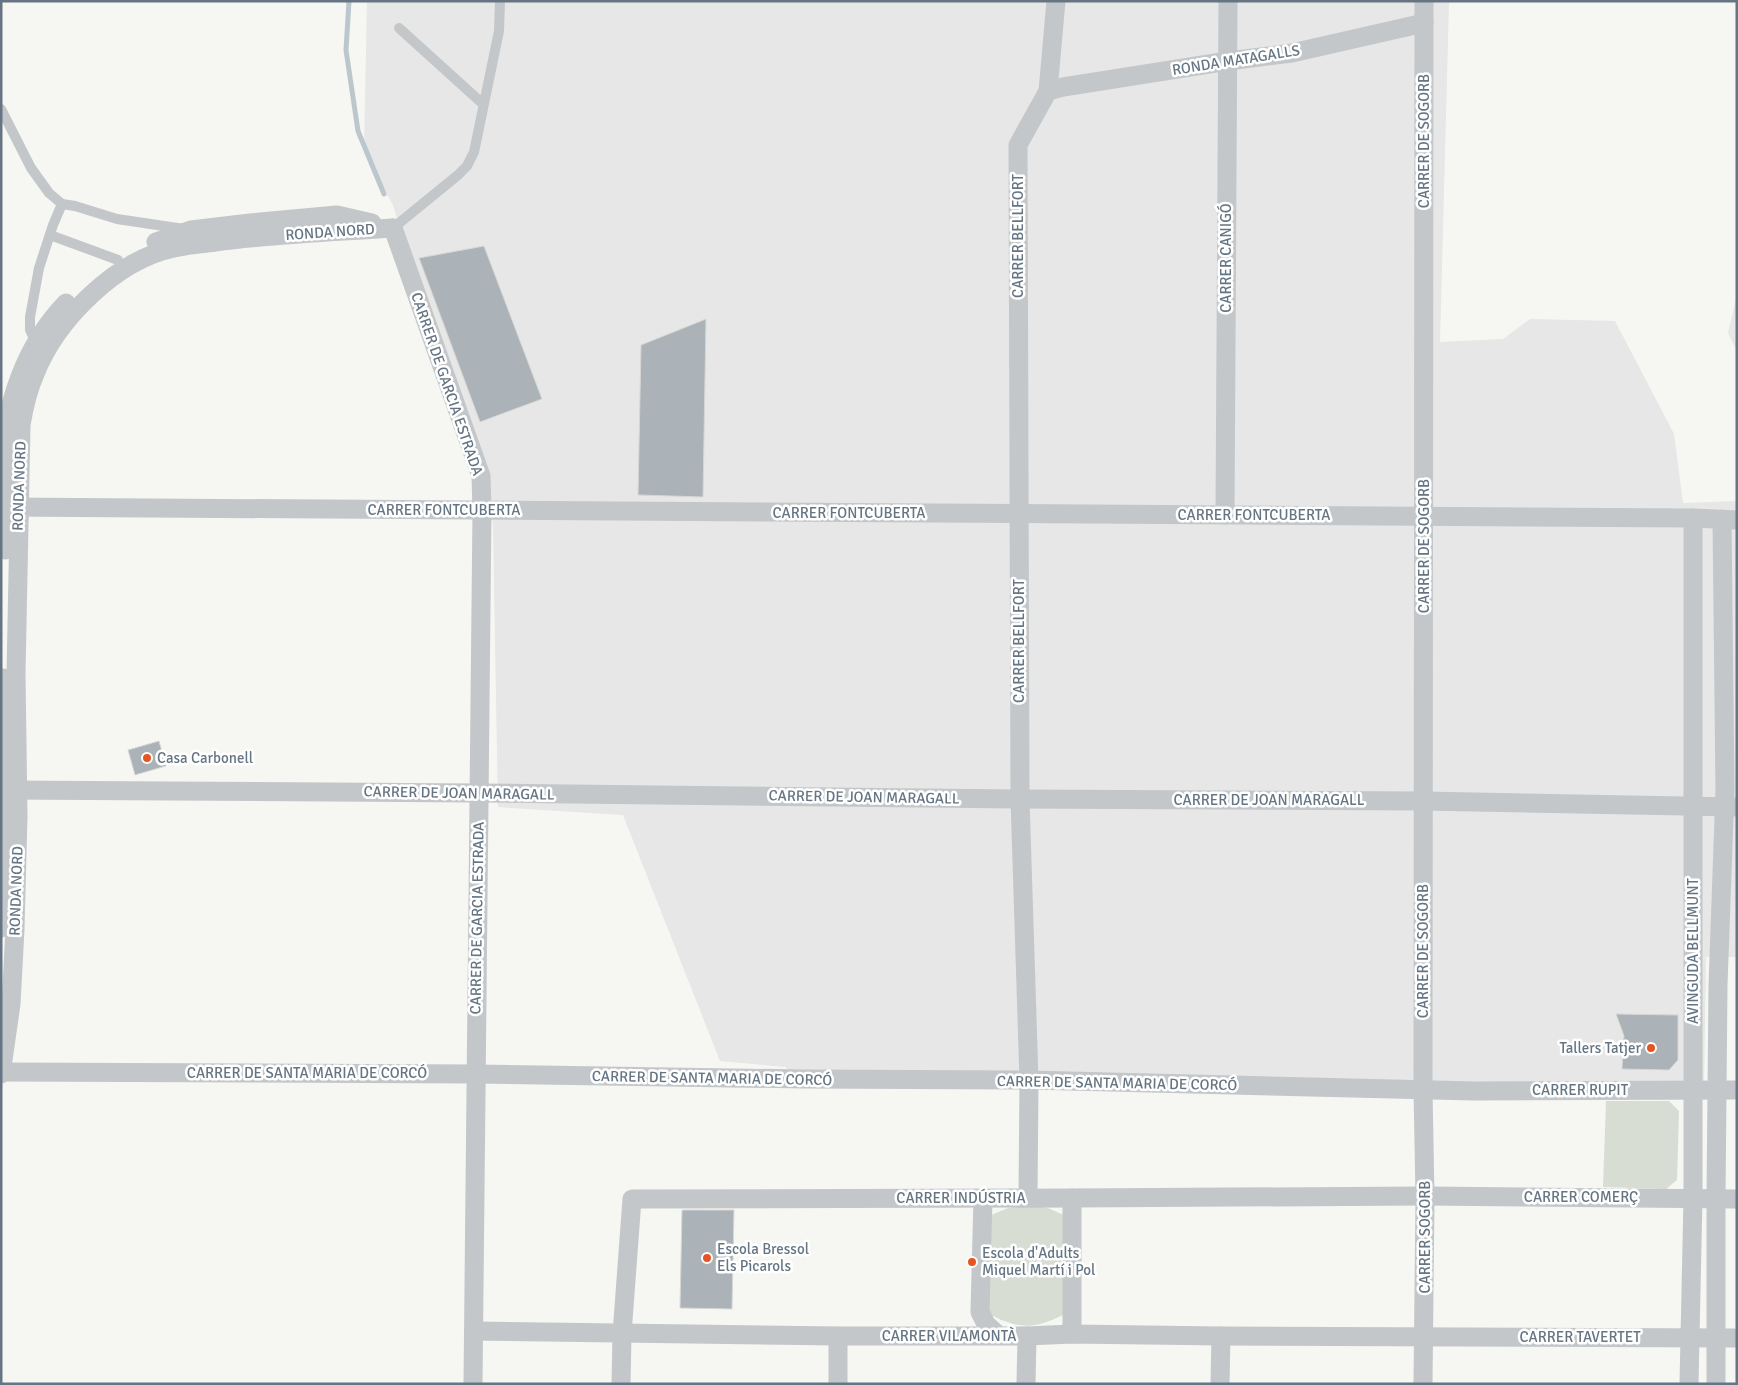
<svg xmlns="http://www.w3.org/2000/svg" width="1738" height="1385" font-family="Signika,sans-serif">
	<rect width="100%" height="100%" fill="#f6f6f2"/>
	<g fill="#e6e7e6">
		<path d="M367,1H1449L1440,342L1503,339L1530,319L1615,321L1674,434L1683,503L1737,501V957H1706L1704,1087L804,1081L785,1067L720,1061L623,815L498,807L493,528L488,472L401,233L393,205L364,153Z"/>
		<path d="M1737,294V352L1728,333Z"/>
	</g>
	<g fill="#d7ddd3">
		<path d="M1606,1101H1669L1679,1111L1677,1180L1666,1189L1603,1187Z"/>
		<path d="M1028,1205L1048,1208L1066,1216L1063,1315C1032,1330 1018,1329 987,1313L989,1216L1008,1208Z"/>
	</g>
	<g fill="none" stroke-linecap="round" stroke-linejoin="round">
		<path stroke="#bcc7cd" stroke-width="5" d="M349,1L346,50L358,131L384,194"/>
	</g>
	<g fill="#acb3b8" stroke="#d7d7d5">
		<path d="M484,246L542,399L480,422L419,258Z"/>
		<path d="M706,319L703,497L638,495L641,345Z"/>
		<path d="M159,741L166,766L135,775L128,750Z"/>
		<path d="M1616,1014L1678,1015V1060L1669,1070L1622,1069L1624,1036Z"/>
		<path d="M682,1210H734L732,1309L680,1308Z"/>
	</g>
	<g fill="none" stroke-linecap="round" stroke-linejoin="round">
		<g stroke="#c3c7ca" stroke-width="10">
			<path d="M399,28L483,104"/>
			<path d="M1,109L31,168L49,193L62,204L75,206L117,219L184,229"/>
			<path d="M393,228L458,175L467,166L474,152L499,31L500,1"/>
			<path d="M50,235L118,260"/>
			<path d="M36,343L30,330V317L39,268L53,225L62,204"/>
		</g>
		<g stroke="#c3c7ca" stroke-width="19">
			<path d="M1048,91L1063,87L1228,61L1292,53L1424,23"/>
			<path d="M393,228L481,476L482,510L473,1384"/>
			<path d="M156,242L191,230L250,223L337,215L372,223"/>
			<path d="M5,507L1693,518L1737,520"/>
			<path d="M1225,515L1228,1"/>
			<path d="M5,550C5,514 2,476 5,440C10,390 31,339 66,303"/>
			<path d="M3,790L478,793L1020,799L1423,801L1737,807"/>
			<path d="M1,928L4,678"/>
			<path d="M1,1072L476,1074L805,1079L1029,1080L1474,1091L1737,1090"/>
			<path d="M1,1074L11,1004L15,929L18,816L16,674L21,425C24,407 28,390 35,374C56,320 116,260 174,248C187,245 202,244 215,242C274,234 334,232 393,228"/>
			<path d="M1028,1197L1029,1080L1020,799L1018,145L1048,91L1056,1"/>
			<path d="M983,1198L980,1312L986,1324L998,1335"/>
			<path d="M474,1331L838,1336H1027L1072,1334L1221,1336L1737,1338"/>
			<path d="M1072,1334V1198"/>
			<path d="M621,1384L622,1334L632,1199L1072,1198L1425,1196L1737,1199"/>
			<path d="M838,1384V1336"/>
			<path d="M1026,1384L1027,1336"/>
			<path d="M1220,1384L1221,1336"/>
			<path d="M1423,1384L1425,1196L1423,1090L1424,1"/>
			<path d="M1689,1384L1693,1198V518"/>
			<path d="M1716,1384V1198L1718,985L1725,790L1722,519"/>
		</g>
	</g>
	<g fill="#e45524" stroke="#fff" stroke-width="2">
		<circle cx="147" cy="758" r="5"/>
		<circle cx="1651" cy="1048" r="5"/>
		<circle cx="707" cy="1258" r="5"/>
		<circle cx="972" cy="1262" r="5"/>
	</g>
	<g text-anchor="middle" stroke-width="5" stroke-linejoin="round" paint-order="stroke">
		<g font-size="15" fill="#657583" stroke="#fff">
			<text transform="translate(1236 60) rotate(-9)" y="5">RONDA MATAGALLS</text>
			<text transform="translate(1424 141) rotate(-90)" y="5">CARRER DE SOGORB</text>
			<text transform="translate(330 232) rotate(-4)" y="5">RONDA NORD</text>
			<text transform="translate(1018 236) rotate(-90)" y="5">CARRER BELLFORT</text>
			<text transform="translate(1226 258) rotate(-90)" y="5">CARRER CANIGÓ</text>
			<text transform="translate(447 384) rotate(71)" y="5">CARRER DE GARCIA ESTRADA</text>
			<text transform="translate(19 486) rotate(-88)" y="5">RONDA NORD</text>
			<text x="444" y="515">CARRER FONTCUBERTA</text>
			<text x="849" y="518">CARRER FONTCUBERTA</text>
			<text x="1254" y="520">CARRER FONTCUBERTA</text>
			<text transform="translate(1424 546) rotate(-90)" y="5">CARRER DE SOGORB</text>
			<text transform="translate(1019 641) rotate(-90)" y="5">CARRER BELLFORT</text>
			<text transform="translate(459 793) rotate(1)" y="5">CARRER DE JOAN MARAGALL</text>
			<text transform="translate(864 797) rotate(1)" y="5">CARRER DE JOAN MARAGALL</text>
			<text x="1269" y="805">CARRER DE JOAN MARAGALL</text>
			<text transform="translate(16 891) rotate(-88)" y="5">RONDA NORD</text>
			<text transform="translate(477 918) rotate(-89)" y="5">CARRER DE GARCIA ESTRADA</text>
			<text transform="translate(1423 951) rotate(-90)" y="5">CARRER DE SOGORB</text>
			<text transform="translate(1693 951) rotate(-90)" y="5">AVINGUDA BELLMUNT</text>
			<text x="307" y="1078">CARRER DE SANTA MARIA DE CORCÓ</text>
			<text transform="translate(712 1078) rotate(1)" y="5">CARRER DE SANTA MARIA DE CORCÓ</text>
			<text transform="translate(1117 1083) rotate(1)" y="5">CARRER DE SANTA MARIA DE CORCÓ</text>
			<text x="1580" y="1095">CARRER RUPIT</text>
			<text x="1581" y="1202">CARRER COMERÇ</text>
			<text x="961" y="1203">CARRER INDÚSTRIA</text>
			<text transform="translate(1425 1237) rotate(-90)" y="5">CARRER SOGORB</text>
			<text x="949" y="1341">CARRER VILAMONTÀ</text>
			<text x="1580" y="1342">CARRER TAVERTET</text>
		</g>
		<g font-size="15" fill="#657583" stroke="#fff" text-anchor="start">
			<text x="157" y="763">Casa Carbonell</text>
			<text x="1641" y="1053" text-anchor="end">Tallers Tatjer</text>
			<text x="717" y="1254">Escola Bressol<tspan x="717" dy="17">Els Picarols</tspan></text>
			<text x="982" y="1258">Escola d'Adults<tspan x="982" dy="17">Miquel Martí i Pol</tspan></text>
		</g>
	</g>
	<rect width="1738" height="1385" fill="none" stroke="#657583" stroke-width="5"/>
</svg>
